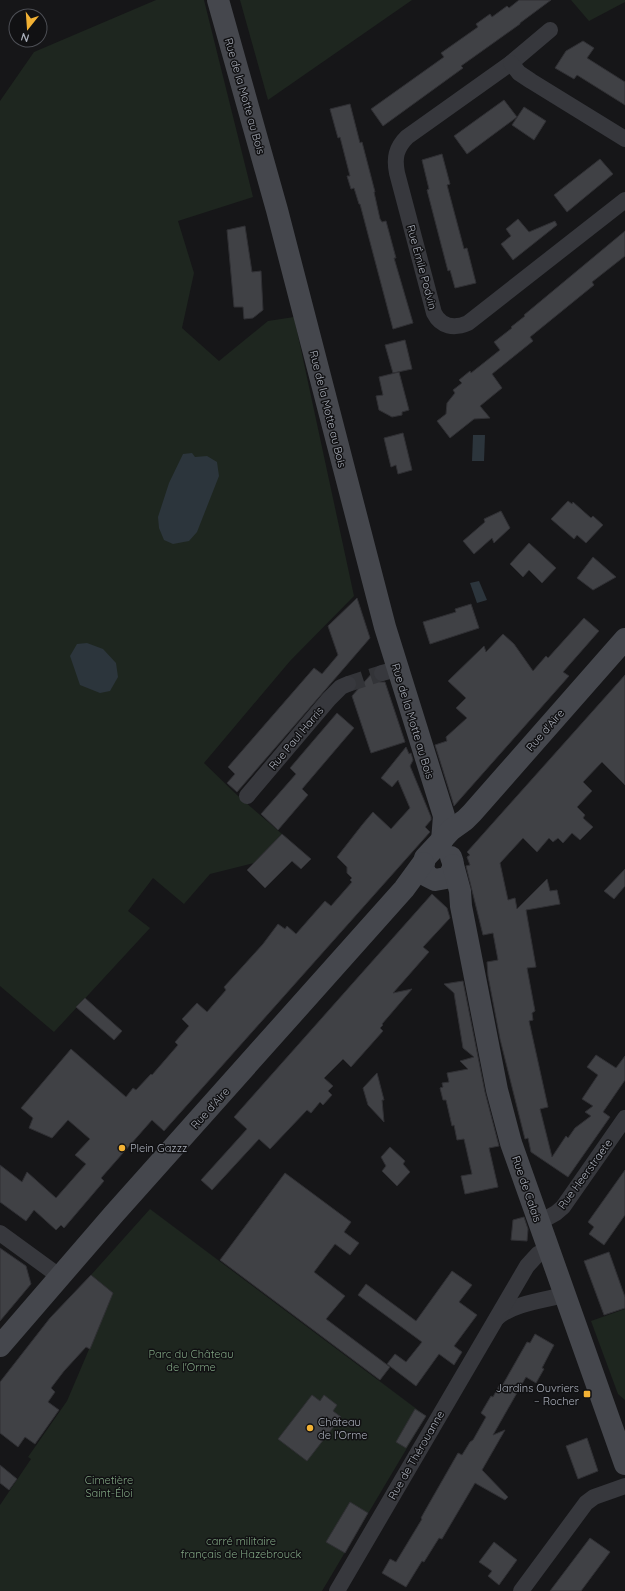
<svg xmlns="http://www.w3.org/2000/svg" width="625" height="1591" font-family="Quicksand,sans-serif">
	<rect width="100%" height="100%" fill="#161618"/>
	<g fill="#1e261f">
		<path d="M156,0H204L253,197L178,221L194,273L182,328L219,361L268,321L294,317L354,596L290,661L204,763L237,795L282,834L254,863L210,874L184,904L153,878L128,911L150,928L54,1032L0,986V101L34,52Z"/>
		<path d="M240,0H412L268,100Z"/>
		<path d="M571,0H625V2L589,21Z"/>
		<path d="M150,1209L426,1416L322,1591H0V1505L31,1459L28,1457L67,1401L113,1293L91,1275Z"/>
		<path d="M625,1309V1400L618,1394L591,1321Z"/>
	</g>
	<g fill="#2c353c">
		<path d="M473,435H485L484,461H472Z"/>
		<path d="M192,453L195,457L207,456L217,462L219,476L197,532L189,541L173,544L164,540L159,528L158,517L169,483L183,454Z"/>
		<path d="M479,581L487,600L477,603L470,583Z"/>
		<path d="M87,643L103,649L116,663L118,677L110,691L100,693L80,685L70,656L77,644Z"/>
	</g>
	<g fill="#404145" stroke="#303034">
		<path d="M519,0H551L520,23V24L461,66L463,68L383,126L371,109L444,57L441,53L478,27L476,24L490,14L492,17L507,6L509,8Z"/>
		<path d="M583,41L594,48L587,58L625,82V105L577,75L574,79L555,68L566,51Z"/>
		<path d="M504,100L517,117L467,154L454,136Z"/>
		<path d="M350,104L360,143L362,142L375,192H374L380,219L382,222L386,221L396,258H394L413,323L393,329L360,204H359L354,188L351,189L347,176H350L340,137L338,138L330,109Z"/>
		<path d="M524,107L546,121L534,140L512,125Z"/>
		<path d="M442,154L450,184L447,185L464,249L467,248L476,283L455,288L450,270L448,271L442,248L427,190L429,189L422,160Z"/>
		<path d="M600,159L613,174L567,212L554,195Z"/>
		<path d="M518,219L529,232L555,221L557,225L513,260L501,244L511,236L506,229Z"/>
		<path d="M245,226L252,272L261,271L263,310L253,318L244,319L243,307H234L227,230Z"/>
		<path d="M625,231V256L592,282L594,285L530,337L533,341L492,374L502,388L480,406L490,418L474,419L450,438L437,421L446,414L447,403L455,393L453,390L462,383L459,380L470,371L471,373L500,350L494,342L512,328L511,327L525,316L524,315Z"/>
		<path d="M405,340L412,369L393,373L385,345Z"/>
		<path d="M399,372L409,410L402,412V415L392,417L379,410L376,396L383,395L379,377Z"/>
		<path d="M403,433L412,470L398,474L396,465L391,467L384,438Z"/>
		<path d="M568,501L572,504L573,502L591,518L593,516L603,525L586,543L577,535L574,539L551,519Z"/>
		<path d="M501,511L510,528L494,543L492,538L474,554L463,541L485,522L484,519Z"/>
		<path d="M529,543L556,568L542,583L529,570L523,577L510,564Z"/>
		<path d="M593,557L616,577L593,590L577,578Z"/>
		<path d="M357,598L370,638L237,792L227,783L235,774L228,767L314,668L322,674L338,655L328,626Z"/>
		<path d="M471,604L479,628L430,644L423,622L456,612L455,609Z"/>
		<path d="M584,618L599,631L563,672L569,676L454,806L435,745L447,741L446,737L467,718L456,708L466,698L448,681L484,646L486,652L503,634L514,644L533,671L546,656L548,658Z"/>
		<path d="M373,672L376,680L380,682H385L405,742L371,753L352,696Z"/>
		<path d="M625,675V785L602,762L583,782L592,791L577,807L585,815L583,818L593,827L580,840L572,833L563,843L558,838L553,842L549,838L537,852L523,838L500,863L508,900L515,898L517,909L547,879L550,891L557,890L560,904L526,910L536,967L527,968L535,1011L532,1013L533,1020L529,1021L548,1107L540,1109L552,1157L566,1136L568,1138L575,1128L591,1116L585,1112L593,1106L582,1099L598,1075L587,1067L596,1055L616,1068L625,1056V1080L603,1112L610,1117L568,1177L531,1152L528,1138L525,1139L500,1039L488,976L487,962L498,960L493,933L483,935L466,866L470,865L467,857L470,855L467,852Z"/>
		<path d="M337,713L354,728L302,789L308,795L278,830L261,814L296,774L290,768Z"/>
		<path d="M406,747L409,754L411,753L413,760L410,766L431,817V820L425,827L430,832L164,1131L152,1120L101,1178L104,1181L64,1228L61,1225L56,1230L34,1210L26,1221L0,1202V1165L22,1182L27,1172L56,1198L86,1164L75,1155L90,1139L68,1120L52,1138L29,1128L33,1118L21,1108L71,1049L126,1097L133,1088L136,1090L151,1074L152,1075L178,1045L175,1042L189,1026L182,1019L197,1003L207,1012L226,990L224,987L263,944L278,924L285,929L287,926L296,934L325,901L331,906L352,882L350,880L352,878L347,873V867L337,857L362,825L373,812L391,829L410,808L398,780L392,787L381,778Z"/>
		<path d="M282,834L311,859L301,869L292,861L265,888L247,870Z"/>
		<path d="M625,869V886L614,899L604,891Z"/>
		<path d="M432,894L447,908L450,918L423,947L429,952L393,993L412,989L382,1024L383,1025L380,1028L383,1031L351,1067L343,1059L324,1078L333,1086L328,1091L332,1095L323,1105L320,1102L311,1113L307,1110L270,1149L259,1139L212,1190L201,1180L247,1129L234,1117Z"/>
		<path d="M463,981L485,1092L499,1146L489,1148L498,1187L465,1194L461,1176L472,1174L464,1139L457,1140L454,1125L452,1126L446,1100H443L440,1088L443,1087L442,1083L449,1082L447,1073L468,1069L460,1061L474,1057L463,1048L454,993L444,984Z"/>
		<path d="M85,998L122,1031L114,1040L76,1007Z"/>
		<path d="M377,1073L384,1100H382L384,1122L368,1105L363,1088Z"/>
		<path d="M390,1147L405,1161L403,1164L410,1172L397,1186L382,1171L386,1166L381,1157Z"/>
		<path d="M625,1170V1215L604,1245L589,1234L594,1227L588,1222Z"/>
		<path d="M285,1173L351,1222L344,1232L359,1243L350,1255L335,1244L314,1272L345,1296L326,1319L390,1367L380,1380L220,1260Z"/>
		<path d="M524,1217L528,1229L527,1241L511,1240L513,1220Z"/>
		<path d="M0,1248L26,1266L31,1284L0,1321Z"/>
		<path d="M609,1252L625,1297V1308L604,1315L584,1261Z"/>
		<path d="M452,1271L472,1285L459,1302L477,1315L454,1346L462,1352L454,1365L439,1354L416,1386L387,1364L395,1354L406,1362L422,1342L358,1295L366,1284L416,1321Z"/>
		<path d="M91,1275L113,1293L90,1349L86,1347L64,1371L51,1388L55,1392L48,1402L59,1410L35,1444L25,1437L18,1447L0,1433V1382L50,1318Z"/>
		<path d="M535,1334L554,1345L542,1368L544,1369L536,1383L526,1377L493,1435L505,1430L482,1470L508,1497L505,1500L475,1483L442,1539L439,1538L424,1562L422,1561L406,1587L382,1573L390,1559L396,1562L422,1519L421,1518L426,1509L458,1453L462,1455L470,1442L473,1440L486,1417L481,1413L491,1396L493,1397L500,1384L502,1386L527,1342L530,1343Z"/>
		<path d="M312,1395L320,1401L324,1395L337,1405L333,1411L341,1417L307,1461L278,1439Z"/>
		<path d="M415,1409L426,1416L406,1448L396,1442Z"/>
		<path d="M587,1438L598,1471L578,1479L566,1446Z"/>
		<path d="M0,1465L17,1479L9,1490L0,1483Z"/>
		<path d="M350,1502L368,1513L345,1553L326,1542Z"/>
		<path d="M590,1538L610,1552L581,1591H550Z"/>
		<path d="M494,1542L517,1560L499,1585L488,1576L492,1571L479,1562Z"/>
	</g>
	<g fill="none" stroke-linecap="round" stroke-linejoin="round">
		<path stroke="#333438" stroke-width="16" stroke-dasharray="16 8" stroke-linecap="butt" d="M348,684L382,673"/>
		<g stroke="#37383d" stroke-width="16">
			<path d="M550,30L511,63L407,137C396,148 394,158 397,173L434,313C441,327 454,329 468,323L625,200"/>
			<path d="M511,63L519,73L531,81L625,139"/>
			<path d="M382,673L397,669"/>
			<path d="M247,796L329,699L341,687L348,684"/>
			<path d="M538,1223L556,1213L563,1207L625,1118"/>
			<path d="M0,1233L59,1276"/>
			<path d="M497,1318C512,1304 544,1300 564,1295"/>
			<path d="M337,1591L527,1266L538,1254L548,1249"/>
			<path d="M521,1591L586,1503L594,1497L625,1486"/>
		</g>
		<g stroke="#45474d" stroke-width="22">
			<path d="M218,0L277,210L385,627L444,816L442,841"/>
			<path d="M451,857C455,866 453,872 446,878L435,880L427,876L423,868L425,858L451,830L465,820L472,813L625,639"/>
			<path d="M453,865L460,891L461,906L497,1090L511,1143L625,1464"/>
			<path d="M0,1346L114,1214L404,889L423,863"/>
		</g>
	</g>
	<g fill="#f2b134" stroke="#111113" stroke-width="1.5">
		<circle cx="122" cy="1148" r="4"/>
		<rect x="583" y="1390" width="8" height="8" rx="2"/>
		<circle cx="310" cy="1428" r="4"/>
	</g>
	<g text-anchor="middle" stroke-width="3" stroke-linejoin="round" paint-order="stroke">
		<g font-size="11" fill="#a8adb8" stroke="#111113">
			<text transform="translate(245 96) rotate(74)" y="4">Rue de la Motte au Bois</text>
			<text transform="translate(422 267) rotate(75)" y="4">Rue Émile Podvin</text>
			<text transform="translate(328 409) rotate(76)" y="4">Rue de la Motte au Bois</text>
			<text transform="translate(413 721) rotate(73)" y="4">Rue de la Motte au Bois</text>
			<text transform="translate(545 730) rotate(-49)" y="4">Rue d'Aire</text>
			<text transform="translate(296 738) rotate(-50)" y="4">Rue Paul Harris</text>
			<text transform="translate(210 1108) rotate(-48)" y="4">Rue d'Aire</text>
			<text transform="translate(585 1174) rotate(-54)" y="4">Rue Heerstraete</text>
			<text transform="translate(527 1189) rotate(71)" y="4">Rue de Calais</text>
			<text transform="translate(416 1455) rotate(-60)" y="4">Rue de Thérouanne</text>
		</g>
		<g font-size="11" fill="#a8adb8" stroke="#111113" text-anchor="start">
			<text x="130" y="1152">Plein Gazzz</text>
			<text x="579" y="1392" text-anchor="end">Jardins Ouvriers<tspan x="579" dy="13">– Rocher</tspan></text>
			<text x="318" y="1426">Château<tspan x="318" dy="13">de l'Orme</tspan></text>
		</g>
		<g font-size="11" fill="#7fa381" stroke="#111113">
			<text x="191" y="1358">Parc du Château<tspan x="191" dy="13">de l'Orme</tspan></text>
			<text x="109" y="1484">Cimetière<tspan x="109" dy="13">Saint-Éloi</tspan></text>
			<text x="241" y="1545">carré militaire<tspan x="241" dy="13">français de Hazebrouck</tspan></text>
		</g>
	</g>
	<g transform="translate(28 28) rotate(197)"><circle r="19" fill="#111113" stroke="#4d4f55"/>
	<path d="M0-3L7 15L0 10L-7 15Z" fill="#f2b134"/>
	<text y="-6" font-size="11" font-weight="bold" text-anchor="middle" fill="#a8adb8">N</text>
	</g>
</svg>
